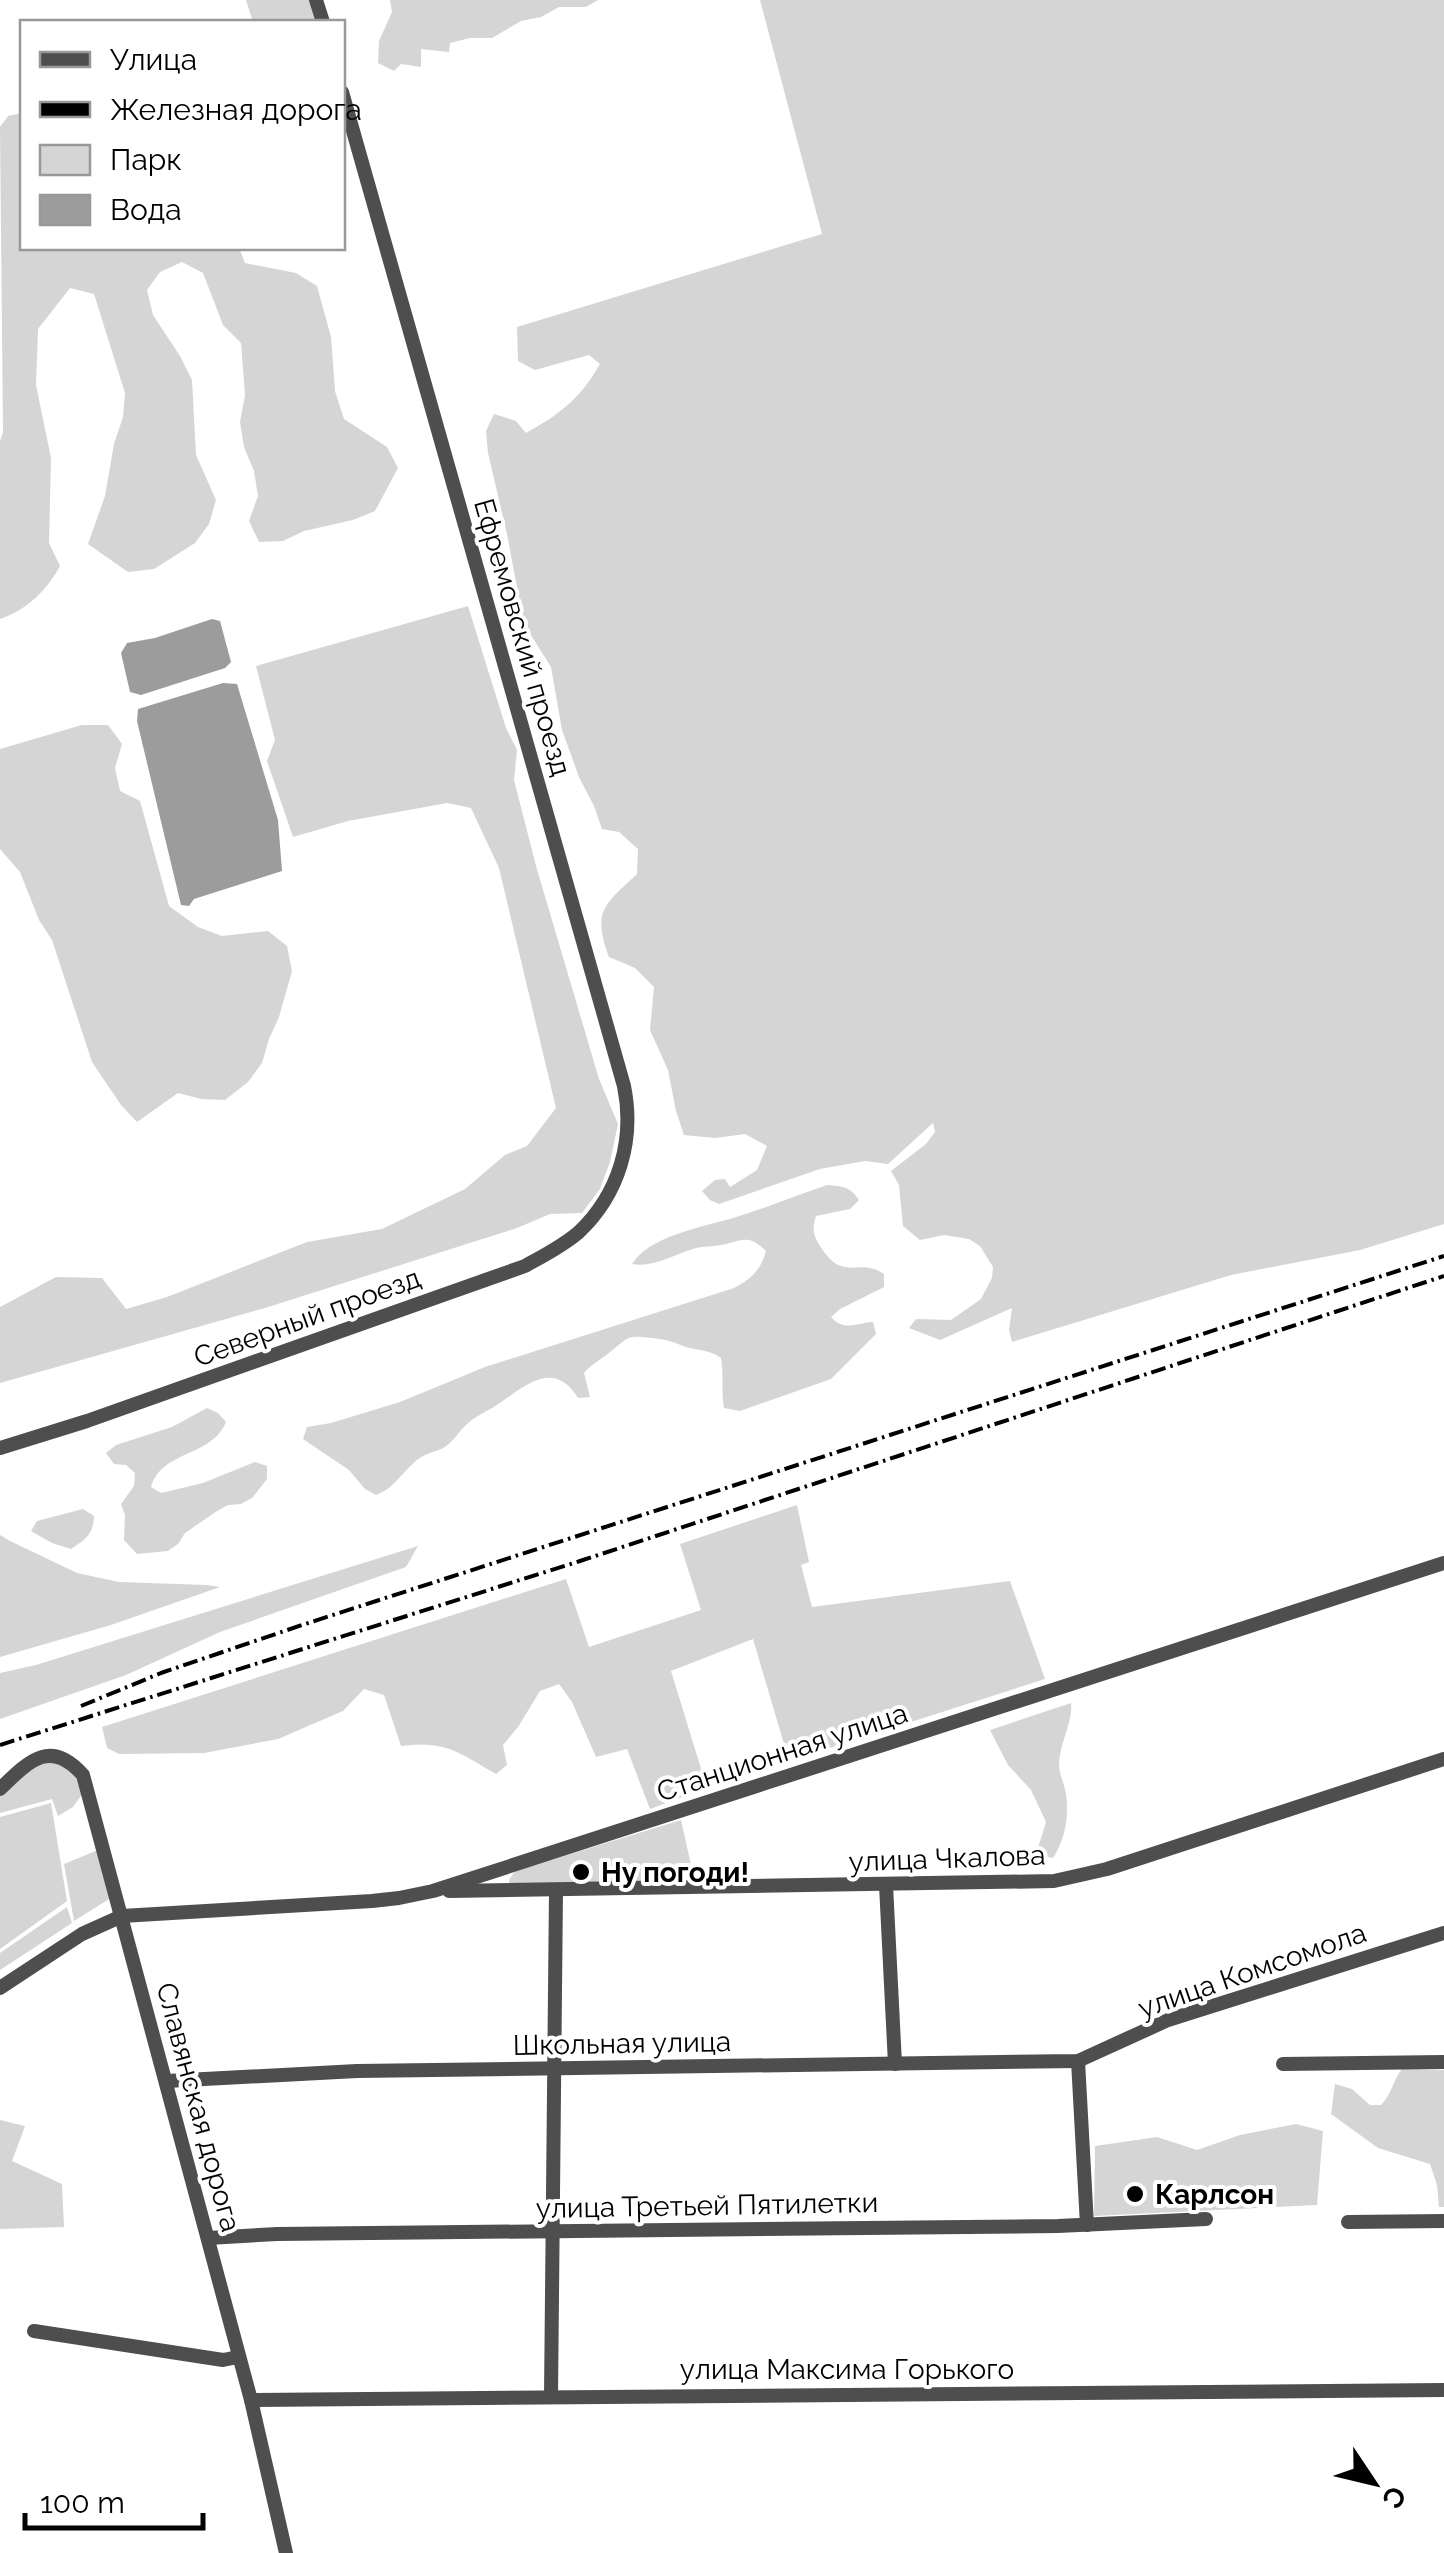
<svg xmlns="http://www.w3.org/2000/svg" width="1444" height="2553" font-family="Raleway,sans-serif">
	<rect width="100%" height="100%" fill="#fff"/>
	<g fill="#d5d5d5">
		<path d="M246,0H311L317,22H253Z"/>
		<path d="M390,0H598L586,7H559L541,17L521,21L492,38H470L450,43L449,52L421,49V67L401,64L394,71L378,63L379,41L392,12Z"/>
		<path d="M760,0H1444V1224L1360,1250L1231,1275L1012,1342L1009,1330L1012,1308L940,1340L909,1328L916,1319L951,1320L981,1299L992,1278L993,1267L980,1246L969,1239L944,1235L920,1240L903,1226L899,1185L891,1171L926,1144L935,1132L933,1123L888,1164L865,1161L820,1169L719,1204L710,1200L702,1191L715,1180L725,1179L730,1187L757,1170L767,1146L745,1134L715,1138L684,1135L676,1111L668,1070L650,1030L654,987L635,968L609,957C592,911 604,905 637,874L638,849L619,832L602,829L594,806L579,777L562,730L551,667L524,624L507,534L488,453L486,431L494,414L516,421L526,433C560,414 580,399 600,364L589,355L535,370L518,361L517,327L822,234Z"/>
		<path d="M22,113V248H239L245,263L296,273L317,286L331,337L335,391L344,419L387,447L398,468L375,511L353,520L304,531L283,541L259,542L249,521L258,496L254,471L244,447L240,422L245,395L241,343L223,325L203,273L182,262L160,272L147,290L153,315L180,356L192,380L196,455L216,500L209,524L195,543L154,569L128,572L88,544L105,496L114,444L123,417L125,393L94,294L70,288L38,329L36,385L51,458L49,543L60,566C48,589 26,611 0,619V441L3,432L0,127L8,116Z"/>
		<path d="M468,606L506,728L517,750L514,780L536,866L599,1079L618,1124L610,1162L600,1189L582,1213L550,1214L517,1228L265,1308L0,1383V1307L56,1277L102,1278L126,1309L167,1297L307,1242L382,1229L465,1189L505,1155L527,1146L556,1108L499,868L471,808L447,803L348,821L293,837L267,761L275,740L256,666Z"/>
		<path d="M82,725H108L122,744L115,768L120,791L140,801L169,906L198,927L222,936L268,931L287,946L292,971L279,1017L269,1039L262,1063L248,1082L225,1100L201,1099L178,1093L137,1122L121,1105L92,1062L52,940L39,920L20,872L0,849V749Z"/>
		<path d="M827,1185C842,1186 851,1187 859,1200L850,1209L816,1216C812,1228 813,1235 820,1246C844,1284 858,1256 884,1274V1287L840,1309L831,1317C845,1332 855,1323 873,1322L876,1334L831,1379L740,1411L724,1408C721,1391 724,1375 721,1358C709,1349 696,1351 683,1346C671,1341 664,1339 652,1338C626,1335 630,1336 609,1353C600,1360 592,1364 584,1373L590,1397L578,1398C554,1360 527,1384 500,1403C488,1411 477,1415 467,1424C459,1431 454,1441 445,1447C436,1452 425,1453 417,1460C401,1473 395,1488 376,1495L365,1489L349,1470L303,1439L307,1427L331,1423L400,1402L485,1367L734,1288C751,1279 761,1270 766,1251C748,1233 742,1241 721,1245C712,1247 704,1246 696,1248C675,1254 654,1268 632,1264C648,1237 701,1227 730,1219C763,1209 795,1196 827,1185Z"/>
		<path d="M207,1408L218,1413L226,1422C212,1457 162,1450 151,1487L161,1493L203,1483L255,1462L267,1466V1479L252,1498L241,1504L228,1505L217,1511L185,1533L178,1544L168,1551L137,1554L124,1540L125,1515L121,1504L134,1486L135,1473L126,1465L114,1464L106,1453L116,1445L172,1427Z"/>
		<path d="M797,1505L809,1562L801,1565L812,1607L1010,1581L1045,1679L789,1761L753,1639L671,1671L707,1788L650,1809L627,1749L596,1757L572,1702L559,1684L540,1691L518,1727L503,1745L507,1765L496,1774C457,1752 448,1741 401,1746L384,1695L364,1689L343,1711L278,1739L204,1753L119,1754L107,1748L102,1727L566,1579L589,1647L701,1610L680,1544Z"/>
		<path d="M83,1509L94,1516C93,1535 86,1539 71,1549L52,1543L31,1531L37,1521Z"/>
		<path d="M0,1535L10,1541L77,1573L119,1582L207,1585L220,1587L111,1625L0,1657Z"/>
		<path d="M418,1546L406,1567L220,1632L126,1675L0,1719V1673L36,1665Z"/>
		<path d="M1071,1703C1073,1723 1059,1744 1059,1765C1059,1773 1063,1781 1065,1789C1070,1812 1066,1838 1053,1858L1036,1854L1046,1822L1031,1790L1008,1765L990,1730Z"/>
		<path d="M53,1759L79,1778L83,1793L73,1807L58,1816L52,1799L0,1813V1795L28,1770Z"/>
		<path d="M51,1803L67,1901L0,1949V1817Z"/>
		<path d="M681,1820L695,1883L510,1885L509,1880L515,1871Z"/>
		<path d="M98,1850L109,1899L74,1921L64,1864Z"/>
		<path d="M67,1907L72,1923L0,1970V1953Z"/>
		<path d="M1402,2069L1444,2070V2207H1439L1437,2185L1430,2164L1378,2148L1331,2114L1335,2084L1352,2089L1370,2105H1381C1392,2094 1393,2080 1402,2069Z"/>
		<path d="M0,2120L25,2126L12,2161L62,2184L64,2227L0,2229Z"/>
		<path d="M1296,2124L1323,2131L1317,2205L1094,2216L1095,2146L1157,2137L1197,2150L1240,2135Z"/>
	</g>
	<g fill="#9c9c9c">
		<path d="M212,619L220,621L231,662L225,668L141,695L130,692L121,653L127,643L155,638Z"/>
		<path d="M223,683L237,684L278,820L282,871L194,899L189,906L181,905L137,721L138,709Z"/>
	</g>
	<g fill="none" stroke-linecap="round" stroke-linejoin="round">
		<g stroke="#4e4e4e" stroke-width="14">
			<path d="M316,0L323,22"/>
			<path d="M0,1448L87,1421L525,1266C543,1256 563,1246 579,1232C619,1194 635,1140 624,1086L342,92"/>
			<path d="M0,1789C29,1761 50,1738 83,1775L251,2400L286,2553"/>
			<path d="M886,1885L895,2064"/>
			<path d="M449,1891L1054,1881L1107,1869L1444,1759"/>
			<path d="M0,1988L82,1934L122,1916L372,1901L399,1898L433,1891L1444,1563"/>
			<path d="M1078,2061L1087,2225"/>
			<path d="M1283,2064L1444,2062"/>
			<path d="M167,2081L357,2071L1078,2061L1168,2020L1444,1933"/>
			<path d="M1348,2222L1444,2221"/>
			<path d="M208,2238L277,2234L1058,2226L1206,2219"/>
			<path d="M34,2331L223,2360L238,2357"/>
			<path d="M551,2396L556,1890"/>
			<path d="M251,2400L1444,2390"/>
		</g>
		<g stroke="#000" stroke-width="4" stroke-dasharray="15 5 2.5 5" stroke-linecap="butt">
			<path d="M81,1706L161,1673L305,1624L1444,1256"/>
			<path d="M0,1745L580,1561L1444,1276"/>
		</g>
	</g>
	<g fill="#000" stroke="#fff" stroke-width="4">
		<circle cx="581" cy="1872" r="10"/>
		<circle cx="1135" cy="2194" r="10"/>
	</g>
	<g text-anchor="middle" stroke-width="8" stroke-linejoin="round" paint-order="stroke">
		<g font-size="28" fill="#000" stroke="#fff">
			<text transform="translate(523 637) rotate(74)" y="10">Ефремовский проезд</text>
			<text transform="translate(307 1317) rotate(-20)" y="10">Северный проезд</text>
			<text transform="translate(782 1752) rotate(-18)" y="10">Станционная улица</text>
			<text transform="translate(947 1858) rotate(-2)" y="10">улица Чкалова</text>
			<text transform="translate(1252 1970) rotate(-19)" y="10">улица Комсомола</text>
			<text transform="translate(622 2043) rotate(-1)" y="10">Школьная улица</text>
			<text transform="translate(199 2107) rotate(75)" y="10">Славянская дорога</text>
			<text transform="translate(707 2205) rotate(-1)" y="10">улица Третьей Пятилетки</text>
			<text x="847" y="2379">улица Максима Горького</text>
		</g>
		<g font-size="28" font-weight="bold" fill="#000" stroke="#fff" text-anchor="start">
			<text x="601" y="1882">Ну погоди!</text>
			<text x="1155" y="2204">Карлсон</text>
		</g>
	</g>
	<rect x="20" y="20" width="325" height="230" fill="#ffffff" stroke="#999999" stroke-width="2.5"/>
	<rect x="40" y="52" width="50" height="15" fill="#4e4e4e" stroke="#999999" stroke-width="2.5"/>
	<text x="110" y="70" font-size="30" fill="#000000">Улица</text>
	<rect x="40" y="102" width="50" height="15" fill="#000000" stroke="#999999" stroke-width="2.5"/>
	<text x="110" y="120" font-size="30" fill="#000000">Железная дорога</text>
	<rect x="40" y="145" width="50" height="30" fill="#d5d5d5" stroke="#999999" stroke-width="2.5"/>
	<text x="110" y="170" font-size="30" fill="#000000">Парк</text>
	<rect x="40" y="195" width="50" height="30" fill="#9c9c9c" stroke="#999999" stroke-width="2.5"/>
	<text x="110" y="220" font-size="30" fill="#000000">Вода</text>
	<g transform="translate(1374 2483) rotate(125)" stroke="#ffffff" stroke-width="8" paint-order="stroke">
	<path d="M0-8L18 38L0 25L-18 38Z" fill="#000000"/>
	<text y="-15" font-size="28" font-weight="bold" text-anchor="middle" fill="#000000">С</text>
	</g>
	<path d="M25 2513v15h178v-15" fill="none" stroke="#000000" stroke-width="5"/>
	<text x="40" y="2513" font-size="30" fill="#000000" stroke="#ffffff" stroke-width="8" paint-order="stroke">100 m</text>
</svg>
